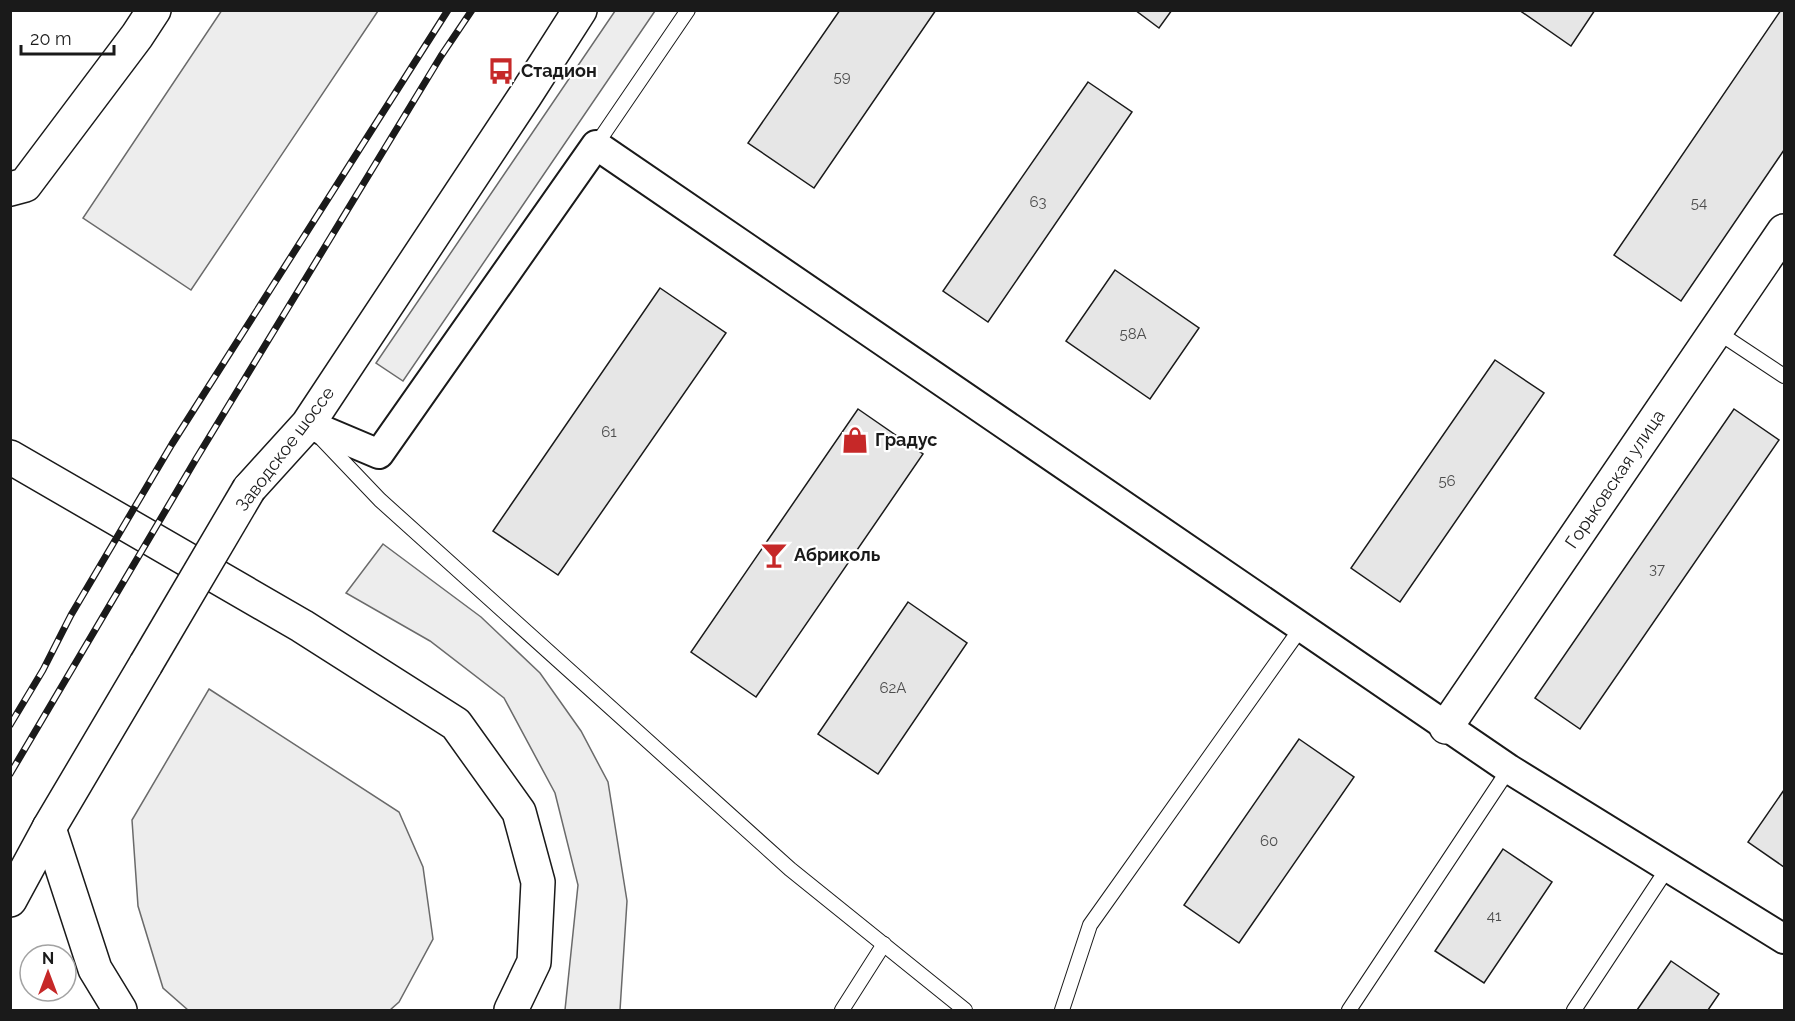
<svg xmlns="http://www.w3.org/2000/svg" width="1795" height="1021" font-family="Raleway,sans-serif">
	<rect width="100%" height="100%" fill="#fff"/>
	<g fill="#ededed" stroke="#6a6a6a" stroke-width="1.5">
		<path d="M222,10L378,11L191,290L83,218Z"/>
		<path d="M615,11H655L403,381L376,363Z"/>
		<path d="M383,544L481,617L540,673L581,731L608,782L627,901L620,1010H565L578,885L555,793L504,698L430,641L346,593Z"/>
		<path d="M209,689L399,812L423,867L433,939L399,1002L390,1010H188L163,988L138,906L132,820Z"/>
	</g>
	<g fill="#e6e6e6" stroke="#1a1a1a" stroke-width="1.5">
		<path d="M840,10H936L814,188L748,143Z"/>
		<path d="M1135,10H1172L1159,28Z"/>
		<path d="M1519,10H1595L1571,46Z"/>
		<path d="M1781,10H1784V150L1681,301L1614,255Z"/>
		<path d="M1088,82L1132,112L988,322L943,291Z"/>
		<path d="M1115,270L1199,328L1150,399L1066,341Z"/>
		<path d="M660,288L726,333L558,575L493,531Z"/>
		<path d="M1495,360L1544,393L1400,602L1351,568Z"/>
		<path d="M858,409L923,454L756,697L691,652Z"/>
		<path d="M1734,409L1779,440L1580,729L1535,698Z"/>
		<path d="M908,602L967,643L878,774L818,734Z"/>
		<path d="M1299,739L1354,777L1239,943L1184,905Z"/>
		<path d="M1784,790V867L1748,842Z"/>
		<path d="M1503,849L1552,882L1484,983L1435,951Z"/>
		<path d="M1671,961L1719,994L1708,1010H1637Z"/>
	</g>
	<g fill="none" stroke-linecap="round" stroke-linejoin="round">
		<defs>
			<g id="service">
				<path d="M596,145L688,10"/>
				<path d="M1716,331L1784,376"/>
				<path d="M319,436L380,500L790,869L965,1010"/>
				<path d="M842,1010L884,944"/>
				<path d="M1062,1010L1090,925L1301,628"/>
				<path d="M1349,1010L1509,769"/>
				<path d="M1574,1010L1669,866"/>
			</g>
			<path id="minor" d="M308,424L379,454L596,145L1509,769L1784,939"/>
			<g id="tertiary">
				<path d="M10,189L25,185L137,36L154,10"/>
				<path d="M10,457L302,626L456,724L519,812L538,882L534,962L511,1010"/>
				<path d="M1446,727L1784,231"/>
				<path d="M49,828L95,969L120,1010"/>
			</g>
			<g id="secondary">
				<path d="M249,489L308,424L525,96L580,10"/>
				<path d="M10,900L49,828L146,664"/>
			</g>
		</defs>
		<use href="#service" stroke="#1a1a1a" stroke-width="16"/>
		<use href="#minor" stroke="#1a1a1a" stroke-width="32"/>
		<use href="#tertiary" stroke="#1a1a1a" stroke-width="36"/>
		<use href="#secondary" stroke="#1a1a1a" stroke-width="36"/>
		<use href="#service" stroke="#fff" stroke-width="14"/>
		<use href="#minor" stroke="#fff" stroke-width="28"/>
		<use href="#tertiary" stroke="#fff" stroke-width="33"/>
		<use href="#secondary" stroke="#fff" stroke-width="33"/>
		<defs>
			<g id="rail">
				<path d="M10,725L43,670L71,615L172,444L448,10"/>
				<path d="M10,774L196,459L441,56L472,10"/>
			</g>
		</defs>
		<use href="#rail" stroke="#1a1a1a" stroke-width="7"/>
		<use href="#rail" stroke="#fff" stroke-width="4.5" stroke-dasharray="14" stroke-linecap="butt"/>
		<defs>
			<path id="secondary-bridge" d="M146,664L249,489"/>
		</defs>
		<use href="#secondary-bridge" stroke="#1a1a1a" stroke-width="36" stroke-linecap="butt"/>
		<use href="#secondary-bridge" stroke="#fff" stroke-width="33"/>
	</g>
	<defs>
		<symbol id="bus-bare" viewBox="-9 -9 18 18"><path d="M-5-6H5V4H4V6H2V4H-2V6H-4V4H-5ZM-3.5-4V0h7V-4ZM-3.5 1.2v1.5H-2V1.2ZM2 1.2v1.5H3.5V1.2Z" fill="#c62828" stroke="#fff" stroke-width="2.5" paint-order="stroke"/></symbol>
		<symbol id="shop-bare" viewBox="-9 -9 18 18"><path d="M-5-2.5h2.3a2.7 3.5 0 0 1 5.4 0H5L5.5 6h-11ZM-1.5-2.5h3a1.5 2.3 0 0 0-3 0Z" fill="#c62828" stroke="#fff" stroke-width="2.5" paint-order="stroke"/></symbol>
		<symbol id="bar-bare" viewBox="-9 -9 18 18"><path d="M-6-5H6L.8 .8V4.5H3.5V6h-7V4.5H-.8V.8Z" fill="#c62828" stroke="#fff" stroke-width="2.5" paint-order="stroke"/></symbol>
	</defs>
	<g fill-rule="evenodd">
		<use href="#bus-bare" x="482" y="52" width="38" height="38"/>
		<use href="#shop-bare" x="836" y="421" width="38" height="38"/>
		<use href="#bar-bare" x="755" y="536" width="38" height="38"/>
	</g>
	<g text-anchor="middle" stroke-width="4.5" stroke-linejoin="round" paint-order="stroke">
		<g font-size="15" fill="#4d4d4d">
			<text x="842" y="82">59</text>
			<text x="1038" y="207">63</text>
			<text x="1699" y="208">54</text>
			<text x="1133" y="339">58А</text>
			<text x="609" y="437">61</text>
			<text x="1447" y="486">56</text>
			<text x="1657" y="574">37</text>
			<text x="893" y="693">62А</text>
			<text x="1269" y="846">60</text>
			<text x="1494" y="921">41</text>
		</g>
		<g font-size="18" font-weight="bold" fill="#1a1a1a" stroke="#fff" text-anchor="start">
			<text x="521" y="77">Стадион</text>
			<text x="875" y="446">Градус</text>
			<text x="794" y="561">Абриколь</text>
		</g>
		<g font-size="18" fill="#1a1a1a" stroke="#fff">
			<text transform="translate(285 449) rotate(-53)" y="6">Заводское шоссе</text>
			<text transform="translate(1615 479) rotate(-56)" y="6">Горьковская улица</text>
		</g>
	</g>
	<rect width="1795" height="1021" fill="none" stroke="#1a1a1a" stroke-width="24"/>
	<g transform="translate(48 973)"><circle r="28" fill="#ffffff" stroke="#a3a3a3" stroke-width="1.5"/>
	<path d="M0-4.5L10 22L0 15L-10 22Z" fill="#c62828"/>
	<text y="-9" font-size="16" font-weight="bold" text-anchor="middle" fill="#1a1a1a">N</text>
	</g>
	<path d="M21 45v9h93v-9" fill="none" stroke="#1a1a1a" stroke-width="3"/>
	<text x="30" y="45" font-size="18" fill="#1a1a1a" stroke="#ffffff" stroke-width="4.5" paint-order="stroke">20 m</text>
</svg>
